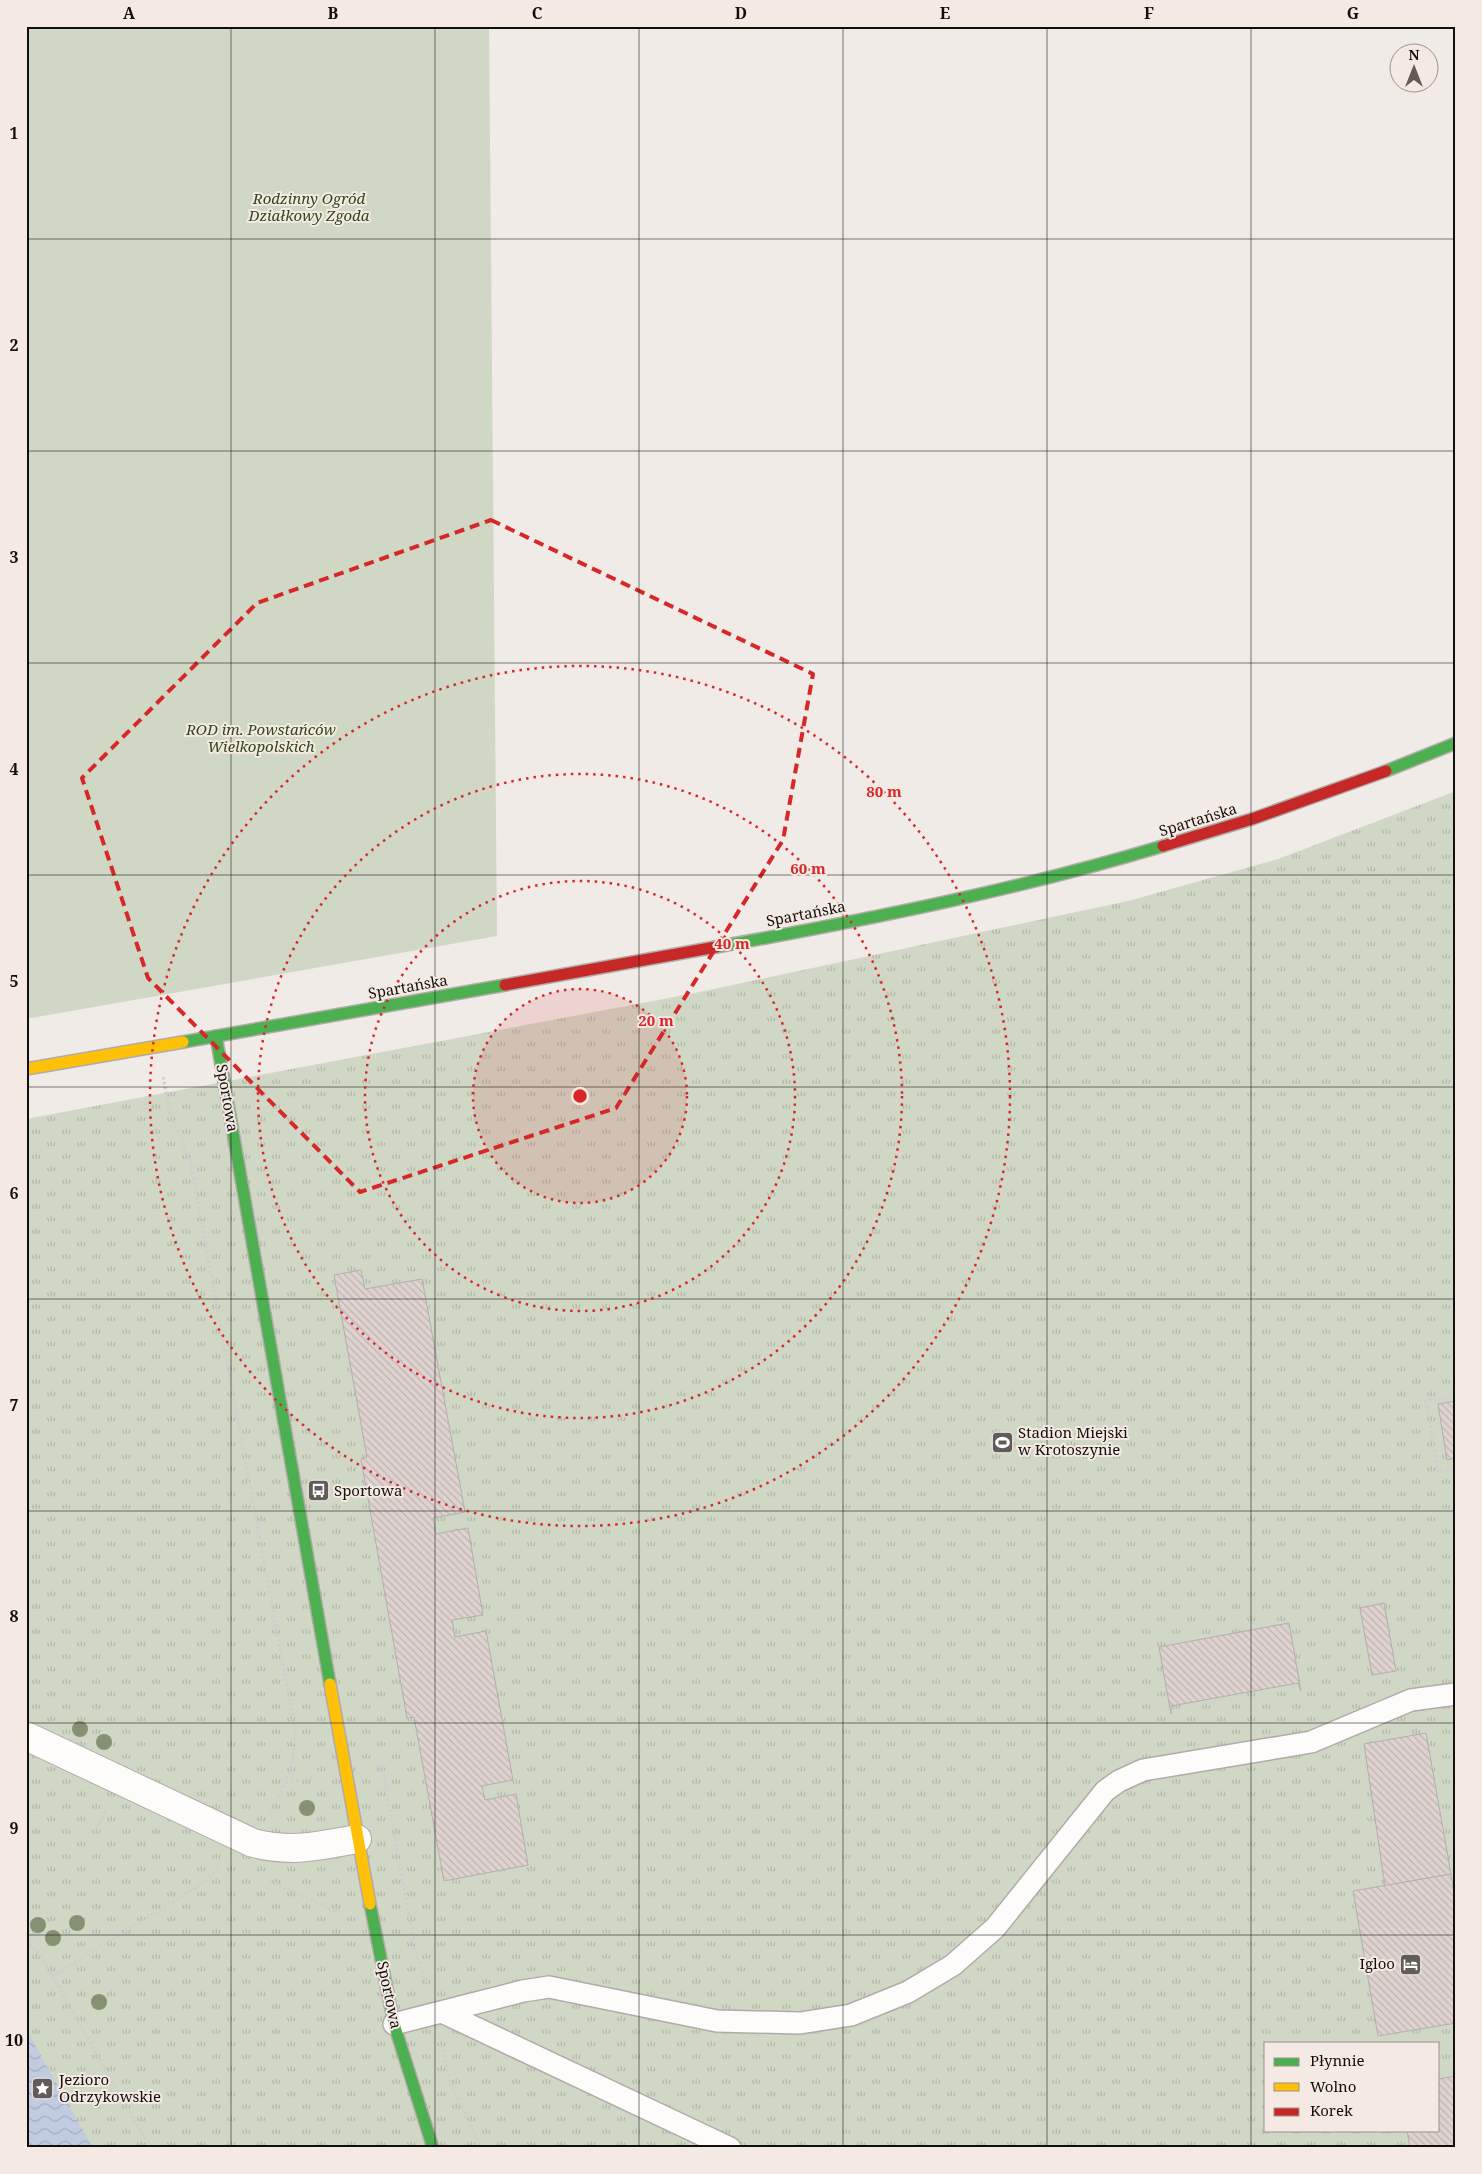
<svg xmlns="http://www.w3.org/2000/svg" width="1482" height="2174" font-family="'Noto Serif',serif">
	<defs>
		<pattern id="park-tufts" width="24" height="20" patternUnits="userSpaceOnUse" patternTransform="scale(1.25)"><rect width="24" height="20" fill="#d1d7c5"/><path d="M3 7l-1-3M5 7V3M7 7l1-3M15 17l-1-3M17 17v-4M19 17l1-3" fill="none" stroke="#b3b7a8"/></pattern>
		<pattern id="water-waves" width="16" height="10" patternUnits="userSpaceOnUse" patternTransform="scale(1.25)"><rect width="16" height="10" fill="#c1cce1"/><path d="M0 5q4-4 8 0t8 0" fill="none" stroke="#a5aec0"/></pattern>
		<pattern id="building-back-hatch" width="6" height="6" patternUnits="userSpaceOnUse" patternTransform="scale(1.25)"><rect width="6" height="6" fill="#dfd3d0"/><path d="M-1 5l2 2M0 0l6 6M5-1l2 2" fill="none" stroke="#beb4b1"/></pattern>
	</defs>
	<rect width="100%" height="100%" fill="#f1ebe7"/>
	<path fill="#d1d7c5" d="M26,26H489L497,936L26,1019Z"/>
	<path fill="url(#park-tufts)" fill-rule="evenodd" d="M1456,791V2148H26V1119L690,994L1128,901L1278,859ZM1266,2043H1438V2130H1266Z"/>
	<path fill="url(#water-waves)" d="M26,2029L93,2148H26Z"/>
	<g fill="url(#building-back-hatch)" stroke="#b3aead">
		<path d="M361,1270L365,1289L422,1279L465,1512L433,1518L436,1534L468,1528L483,1615L452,1620L455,1637L486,1631L513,1780L482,1786L485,1800L516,1794L528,1865L444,1881L414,1717L407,1718L361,1459L367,1457L334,1275Z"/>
		<path d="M1456,1401V1458L1447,1460L1438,1404Z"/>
		<path d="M1384,1603L1396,1671L1372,1675L1360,1608Z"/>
		<path d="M1289,1623L1301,1691L1298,1683L1171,1706V1714L1159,1647Z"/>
		<path d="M1426,1733L1451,1874L1385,1886L1364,1744Z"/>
		<path d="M1451,1874L1456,1904V2023L1378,2036L1353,1891Z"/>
		<path d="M1456,2076V2148H1410L1407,2130H1438V2079Z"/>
	</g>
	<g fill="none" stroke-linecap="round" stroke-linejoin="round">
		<defs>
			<g id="lane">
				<path d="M442,2012L730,2148"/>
				<path d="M394,2024L523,1991L549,1987L717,2021L800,2023L851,2015L908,1992L953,1965L995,1928L1105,1791L1119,1781L1143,1770L1311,1742L1411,1700L1456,1694"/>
			</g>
			<path id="street" d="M26,1736L253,1843C294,1853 317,1846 357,1839"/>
			<g id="fast">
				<path d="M1386,771L1456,743"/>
				<path d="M716,947C866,920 1017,890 1163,846"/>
				<path d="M216,1036L330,1684"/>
				<path d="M183,1042L505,985"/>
				<path d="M370,1904L394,2024L433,2148"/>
			</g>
			<g id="slow">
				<path d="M26,1069L183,1042"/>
				<path d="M330,1684L370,1904"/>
			</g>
			<g id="jam">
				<path d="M1163,846L1252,819L1386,771"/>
				<path d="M505,985L716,947"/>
			</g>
		</defs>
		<use href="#lane" stroke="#b0aba8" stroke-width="24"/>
		<use href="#street" stroke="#b0aba8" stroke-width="30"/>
		<use href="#fast" stroke="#b0aba8" stroke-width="14"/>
		<use href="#slow" stroke="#b0aba8" stroke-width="14"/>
		<use href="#jam" stroke="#b0aba8" stroke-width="14"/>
		<g stroke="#cfcdcd" stroke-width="3" stroke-dasharray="2.5 2.5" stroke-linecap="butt">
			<path d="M163,1077L170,1113L190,1160L296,1736C294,1767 284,1787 269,1814"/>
			<path d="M1456,1396L1426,1401L1438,1472L1456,1469"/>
			<path d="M376,1767L382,1766L416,1954L427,1986"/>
			<path d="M286,1782L313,1778"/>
			<path d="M97,1827L106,1810"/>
			<path d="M270,1881L339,1913"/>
			<path d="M26,1941L40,1955L144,2137L155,2148"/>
			<path d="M53,1976L210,1879L220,1862"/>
			<path d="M442,2045L450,2082L481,2148"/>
		</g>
		<use href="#lane" stroke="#fdfcfb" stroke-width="21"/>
		<use href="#street" stroke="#fdfcfb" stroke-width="28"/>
		<use href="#fast" stroke="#4caf50" stroke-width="11"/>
		<use href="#slow" stroke="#ffc107" stroke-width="11"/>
		<use href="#jam" stroke="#c62828" stroke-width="11"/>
	</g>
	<g fill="#869174">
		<circle cx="80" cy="1729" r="8"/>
		<circle cx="104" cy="1742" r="8"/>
		<circle cx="307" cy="1808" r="8"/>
		<circle cx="77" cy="1923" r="8"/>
		<circle cx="38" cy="1925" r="8"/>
		<circle cx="53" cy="1938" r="8"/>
		<circle cx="99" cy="2002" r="8"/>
	</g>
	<path fill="none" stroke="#d62828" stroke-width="4" stroke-dasharray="10 6" stroke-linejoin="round" d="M491,520L813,674L783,840L616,1108L360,1192L148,978L82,778L257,603Z"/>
	<path fill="none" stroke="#130f0d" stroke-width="1" stroke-opacity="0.55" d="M231,26V2148M435,26V2148M639,26V2148M843,26V2148M1047,26V2148M1251,26V2148M26,239H1456M26,451H1456M26,663H1456M26,875H1456M26,1087H1456M26,1299H1456M26,1511H1456M26,1723H1456M26,1935H1456"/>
	<circle cx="580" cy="1096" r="107" fill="#d62828" fill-opacity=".12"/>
	<g fill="none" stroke="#d62828" stroke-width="2.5" stroke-dasharray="2.5 5">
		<circle cx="580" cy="1096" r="107"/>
		<circle cx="580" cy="1096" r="215"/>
		<circle cx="580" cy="1096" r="322"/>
		<circle cx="580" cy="1096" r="430"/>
	</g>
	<defs>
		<symbol id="stadium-square" viewBox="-11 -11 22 22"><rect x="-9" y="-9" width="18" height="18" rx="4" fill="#615c59" stroke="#f5eae3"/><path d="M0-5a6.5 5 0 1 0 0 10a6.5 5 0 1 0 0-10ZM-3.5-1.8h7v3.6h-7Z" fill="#fff"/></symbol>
		<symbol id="bus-square" viewBox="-11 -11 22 22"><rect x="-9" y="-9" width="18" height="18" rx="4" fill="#615c59" stroke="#f5eae3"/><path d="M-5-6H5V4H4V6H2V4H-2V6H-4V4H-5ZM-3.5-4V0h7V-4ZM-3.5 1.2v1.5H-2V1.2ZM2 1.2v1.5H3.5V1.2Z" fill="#fff"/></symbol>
		<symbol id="hotel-square" viewBox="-11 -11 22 22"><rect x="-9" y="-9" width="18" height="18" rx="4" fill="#615c59" stroke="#f5eae3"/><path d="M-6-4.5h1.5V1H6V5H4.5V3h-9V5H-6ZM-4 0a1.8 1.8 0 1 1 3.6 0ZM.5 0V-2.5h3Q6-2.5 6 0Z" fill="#fff"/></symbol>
		<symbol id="sight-square" viewBox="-11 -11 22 22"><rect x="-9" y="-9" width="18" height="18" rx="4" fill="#615c59" stroke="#f5eae3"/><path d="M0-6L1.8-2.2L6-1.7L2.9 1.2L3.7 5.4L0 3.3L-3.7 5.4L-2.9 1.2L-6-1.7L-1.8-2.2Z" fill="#fff"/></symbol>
	</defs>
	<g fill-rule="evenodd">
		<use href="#stadium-square" x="990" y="1430" width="25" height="25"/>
		<use href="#bus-square" x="306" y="1478" width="25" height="25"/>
		<use href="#hotel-square" x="1398" y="1952" width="25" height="25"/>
		<use href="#sight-square" x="30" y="2076" width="25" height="25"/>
	</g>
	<g text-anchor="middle" stroke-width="4" stroke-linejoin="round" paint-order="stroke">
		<g font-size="15" font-style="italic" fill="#2e4816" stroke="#f5eae3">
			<text x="309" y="204">Rodzinny Ogród<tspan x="309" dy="17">Działkowy Zgoda</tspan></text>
			<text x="261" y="735">ROD im. Powstańców<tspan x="261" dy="17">Wielkopolskich</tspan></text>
		</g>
		<g font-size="15" fill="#130f0d" stroke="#f5eae3">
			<text transform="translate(1198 820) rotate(-17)" y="5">Spartańska</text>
			<text transform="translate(806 914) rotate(-11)" y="5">Spartańska</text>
			<text transform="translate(408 987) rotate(-10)" y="5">Spartańska</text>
			<text transform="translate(227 1098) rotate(80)" y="5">Sportowa</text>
			<text transform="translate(389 1995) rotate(78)" y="5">Sportowa</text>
		</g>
		<g font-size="15" fill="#130f0d" stroke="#f5eae3" text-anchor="start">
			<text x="1018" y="1438">Stadion Miejski<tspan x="1018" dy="17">w Krotoszynie</tspan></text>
			<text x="334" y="1496">Sportowa</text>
			<text x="1395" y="1969" text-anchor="end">Igloo</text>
			<text x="59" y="2085">Jezioro<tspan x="59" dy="17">Odrzykowskie</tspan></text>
		</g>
	</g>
	<circle cx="580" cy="1096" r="8" fill="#d62828" stroke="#f5eae3" stroke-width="2.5"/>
	<g font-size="15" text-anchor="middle" font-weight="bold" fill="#d62828" stroke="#f5eae3" stroke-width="4" stroke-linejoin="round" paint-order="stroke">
		<text x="884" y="797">80 m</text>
		<text x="808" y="874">60 m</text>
		<text x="732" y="949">40 m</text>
		<text x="656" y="1026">20 m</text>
	</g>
	<rect width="1482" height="2174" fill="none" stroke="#f5eae3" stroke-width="55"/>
	<rect x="1264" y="2042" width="175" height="90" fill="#f5eae3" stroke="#9b928d"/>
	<rect x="1274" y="2058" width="25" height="8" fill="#4caf50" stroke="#9b928d"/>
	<text x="1310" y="2066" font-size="15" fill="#130f0d">Płynnie</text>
	<rect x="1274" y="2083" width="25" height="8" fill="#ffc107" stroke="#9b928d"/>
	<text x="1310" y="2092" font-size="15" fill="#130f0d">Wolno</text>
	<rect x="1274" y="2108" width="25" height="8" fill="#c62828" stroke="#9b928d"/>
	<text x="1310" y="2116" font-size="15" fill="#130f0d">Korek</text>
	<g transform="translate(1414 68)"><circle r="24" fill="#f5eae3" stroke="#9b928d"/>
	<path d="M0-4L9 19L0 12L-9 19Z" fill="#615c59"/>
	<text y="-8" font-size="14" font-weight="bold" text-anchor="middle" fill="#130f0d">N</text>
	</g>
	<rect x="28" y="28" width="1426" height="2118" fill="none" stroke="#130f0d" stroke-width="2"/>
	<g font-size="16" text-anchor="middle" font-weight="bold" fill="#130f0d">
		<text x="129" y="19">A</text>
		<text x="333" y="19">B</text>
		<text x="537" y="19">C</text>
		<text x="741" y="19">D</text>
		<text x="945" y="19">E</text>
		<text x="1149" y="19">F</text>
		<text x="1353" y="19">G</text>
		<text x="14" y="139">1</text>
		<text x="14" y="351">2</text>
		<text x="14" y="563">3</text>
		<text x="14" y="775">4</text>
		<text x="14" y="987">5</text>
		<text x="14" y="1199">6</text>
		<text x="14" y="1411">7</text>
		<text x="14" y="1622">8</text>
		<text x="14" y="1834">9</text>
		<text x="14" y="2046">10</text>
	</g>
</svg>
